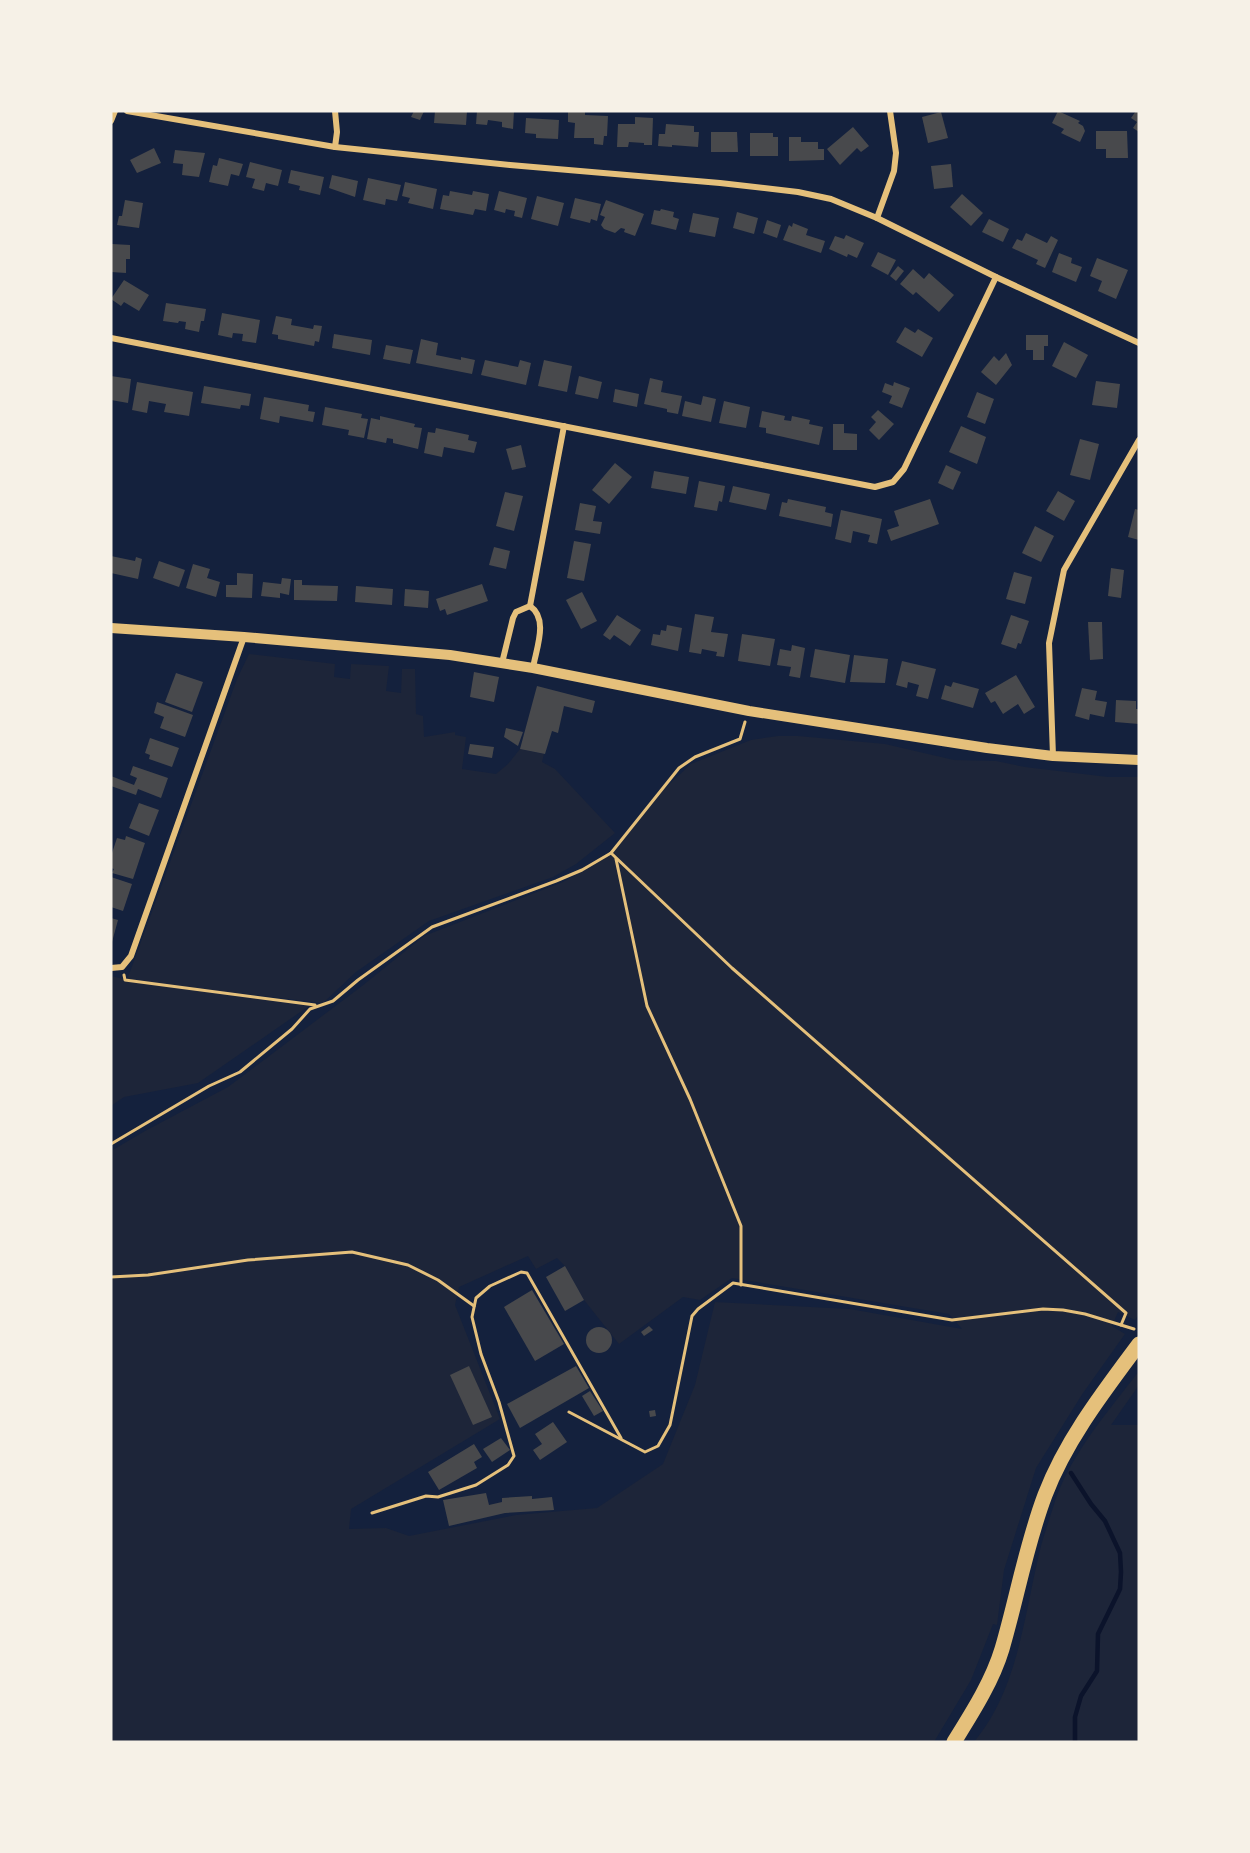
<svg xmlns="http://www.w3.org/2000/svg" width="1250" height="1853" font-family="Cabin,sans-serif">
	<rect width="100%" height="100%" fill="#14213d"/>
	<g fill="#1d2539" fill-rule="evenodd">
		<path d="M249,654L335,664L334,677L350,679L351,664L389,666L386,691L401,693L402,669H415L416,714L423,716L424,737L455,732V735L466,737L462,769L496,774L508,764L520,749L544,754L542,762L555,769L615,833L576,864L553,877L429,921L356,972L323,1003L127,980L237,679Z"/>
		<path d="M778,736H798L885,744L954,760L996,761L1025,767L1108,777H1139V1314L1135,1320L1118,1312L1112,1326L1125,1334L1083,1393L1036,1468L1004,1570L997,1625L993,1624L971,1680L934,1742H111V1151L145,1131L228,1087L362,986L424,936L563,882L612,854L663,790L691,764L751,740ZM528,1256L536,1269L557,1258L565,1266L584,1300L619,1344L683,1297L700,1300L732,1278L949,1314L962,1329L850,1309L715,1302L695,1385L663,1464L597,1508L516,1515L409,1536L386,1528L349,1529L351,1509L500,1419L455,1305L459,1287Z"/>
		<path d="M111,976L124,979V981L309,1006L198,1083L124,1097L111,1106Z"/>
		<path d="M1139,1371V1385L1111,1425H1139V1742H974C1016,1692 1023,1624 1037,1563C1041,1542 1049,1521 1055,1501C1072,1452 1108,1412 1139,1371Z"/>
	</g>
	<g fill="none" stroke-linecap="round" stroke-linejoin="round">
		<path stroke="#0b132b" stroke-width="4.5" d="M1071,1473L1091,1504L1105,1521L1120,1553L1121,1572L1120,1589L1098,1634L1097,1671L1081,1696L1075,1717V1742"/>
	</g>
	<g fill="#48494c">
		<path d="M414,111H424L420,120L411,117Z"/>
		<path d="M435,111H467L466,125L434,123Z"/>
		<path d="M477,111H514L513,129L502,127V122L488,120L487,125L476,124Z"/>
		<path d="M568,111H585V115L608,116L607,136H604L603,145L594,144V138H574L575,123L568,122Z"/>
		<path d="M1058,111L1080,121L1078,123L1083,126L1085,131L1080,142L1061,133L1064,129L1052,123Z"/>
		<path d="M1136,111H1139V132L1133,128L1137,122L1131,118Z"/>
		<path d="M941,112L948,138L928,143L922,117Z"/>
		<path d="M635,117L653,118L652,145H644V143L629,142L628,147H617L618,124H635Z"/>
		<path d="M526,118L559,120L558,139L536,138V134L525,133Z"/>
		<path d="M666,124L694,126V132H699L698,147L672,145V147L658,146L659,134H665Z"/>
		<path d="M853,127L869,146L861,152L857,148L840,165L827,149Z"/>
		<path d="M1096,131H1127L1128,158H1106V149H1096Z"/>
		<path d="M711,132H737L738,152H711Z"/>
		<path d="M750,133H773V137H778V156H750Z"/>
		<path d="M789,137H801V142H818V149H824V160L789,161Z"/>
		<path d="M154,148L161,163L137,173L130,160Z"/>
		<path d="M175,150L205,153L199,177L182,175L183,164L173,163Z"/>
		<path d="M219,158L243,164L239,176L231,174L228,186L209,182L213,165L217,166Z"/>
		<path d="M250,162L282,170L278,186L266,183L264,191L252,188L255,179L246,177Z"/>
		<path d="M951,164L953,187L934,189L931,166Z"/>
		<path d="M291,170L324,177L320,195L299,190L300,186L288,183Z"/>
		<path d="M332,175L358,181L355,197L329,188Z"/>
		<path d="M368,178L401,185L397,201L386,199L385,205L363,200Z"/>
		<path d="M405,182L437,189L433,209L408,203L410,198L402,196Z"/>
		<path d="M450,191L472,195L473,191L489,194L486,211L475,209L473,215L440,209L443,195L449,196Z"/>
		<path d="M499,191L527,198L522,218L514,216L515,211L506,209L505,213L494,210Z"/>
		<path d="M962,194L983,213L971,226L950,207Z"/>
		<path d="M537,196L564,203L558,226L531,219Z"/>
		<path d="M575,198L601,204L597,221L591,219L590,223L570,218Z"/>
		<path d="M125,200L143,203L139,228L117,225L119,216H122Z"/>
		<path d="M606,200L644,214L635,236L624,232L625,229L621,228L615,233L604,229L601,225L605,217L600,215Z"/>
		<path d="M661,209L674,212L673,217L679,219L676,230L651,224L654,210L660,211Z"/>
		<path d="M737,212L758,218L754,234L733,228Z"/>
		<path d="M693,213L719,218L715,237L689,232Z"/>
		<path d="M989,219L1009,229L1003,242L982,232Z"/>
		<path d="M767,220L781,225L777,238L763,233Z"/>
		<path d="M793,223L808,229L806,235L825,241L821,253L783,240L789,225L792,227Z"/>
		<path d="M1026,233L1047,243L1051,236L1058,240L1045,268L1036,264L1038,260L1012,248L1017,239L1022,241Z"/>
		<path d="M846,235L864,243L857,258L848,254L847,257L829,249L835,236L844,239Z"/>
		<path d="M112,244L130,245V259H126V273L111,272Z"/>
		<path d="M878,252L896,260L888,275L871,266Z"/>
		<path d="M1059,253L1072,258L1071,263L1082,267L1076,282L1052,272Z"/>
		<path d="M1097,258L1128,270L1116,299L1098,291L1102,281L1090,276Z"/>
		<path d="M898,266L904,271L896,281L890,276Z"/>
		<path d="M913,269L924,279L929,273L954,295L939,312L916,292L913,295L900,284Z"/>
		<path d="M124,280L149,295L139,311L124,302L121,306L111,299Z"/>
		<path d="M166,303L206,309L204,321H201L199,332L185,329L186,322L179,321L178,323L163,321Z"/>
		<path d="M222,313L260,320L256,343L242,341L243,334L233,333L232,338L218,335Z"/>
		<path d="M276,316L292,319L291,325L313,329L314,325L322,326L319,342L315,341L314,346L278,339V335L272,334Z"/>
		<path d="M905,327L915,333L918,329L933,338L922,357L896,342Z"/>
		<path d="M334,334L372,340L370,355L332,348Z"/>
		<path d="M1026,335H1048V346H1044V360H1033V350H1026Z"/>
		<path d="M421,339L438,343L436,355L461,360V357L475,360L472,374L416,363Z"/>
		<path d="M1064,342L1088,355L1076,378L1052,366Z"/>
		<path d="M386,345L413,350L410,364L383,359Z"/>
		<path d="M1006,353L1012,365L996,385L981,372L994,356L999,361Z"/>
		<path d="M485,360L518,367L520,360L531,363L526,385L481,375Z"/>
		<path d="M544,360L572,366L567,392L538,386Z"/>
		<path d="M111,376L131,379L128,403L111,400Z"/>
		<path d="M579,376L602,382L598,399L575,394Z"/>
		<path d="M650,378L663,381L661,392L682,396L678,414L667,412V409L644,404Z"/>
		<path d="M1096,381L1120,384L1117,408L1092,405Z"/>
		<path d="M137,382L193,392L189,416L164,412L166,404L149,401L147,413L132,410Z"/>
		<path d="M894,382L910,388L902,408L889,403L892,396L882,392L885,383L893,386Z"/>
		<path d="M204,386L251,394L249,406L241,405L240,409L201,403Z"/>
		<path d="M615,389L639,394L637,407L613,402Z"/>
		<path d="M977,392L994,399L985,424L967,417Z"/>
		<path d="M703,396L716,399L711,422L682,416L685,401L701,405Z"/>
		<path d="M264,397L309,405L308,411L315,412L313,422L280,416L279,423L260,419Z"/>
		<path d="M724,401L750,407L746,428L719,423Z"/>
		<path d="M325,407L362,414L361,418L368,419L364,438L348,435L349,430L322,425Z"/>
		<path d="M878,410L894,424L879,440L869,430L876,422L871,417Z"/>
		<path d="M762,411L785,416L784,420L791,421L792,416L810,420L809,424L823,427L819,445L766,433V428L759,427Z"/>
		<path d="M380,416L415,424L414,427L422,428L418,449L393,443V439L387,438L386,443L367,439L371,418L380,420Z"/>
		<path d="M833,424H844V433L857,434V450H833Z"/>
		<path d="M961,426L986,437L977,464L949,452Z"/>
		<path d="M436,428L469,435L468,440L477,442L474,453L444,447L442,457L424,453L428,432L435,433Z"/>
		<path d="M1080,439L1099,444L1090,480L1070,475Z"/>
		<path d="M521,445L526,467L512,470L506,449Z"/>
		<path d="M615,463L632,477L609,504L592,490Z"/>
		<path d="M946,465L961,472L953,490L938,483Z"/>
		<path d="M654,471L689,477L686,494L651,488Z"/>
		<path d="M699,481L725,486L722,502L719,501L717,511L694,507Z"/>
		<path d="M733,486L770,494L766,510L729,502Z"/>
		<path d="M1058,491L1075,501L1064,521L1046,511Z"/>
		<path d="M505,492L523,496L514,531L496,526Z"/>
		<path d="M788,499L826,507L825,512L833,514L831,527L779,516L782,502L787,503Z"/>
		<path d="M930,499L939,524L891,541L887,530L899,526L894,511Z"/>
		<path d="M580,503L596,506L593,521L602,522L600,534L575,530Z"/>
		<path d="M1135,509L1139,510V540L1128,537Z"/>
		<path d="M841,510L882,519L877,544L868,542L870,535L853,531L851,543L835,539Z"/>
		<path d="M1035,526L1054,536L1041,562L1022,553Z"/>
		<path d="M574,541L591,544L584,581L567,578Z"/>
		<path d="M494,547L510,551L506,569L489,565Z"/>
		<path d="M111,556L135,561L136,557L142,559L138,579L111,573Z"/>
		<path d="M159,561L185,570L179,587L153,578Z"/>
		<path d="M193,564L210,569L207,578L220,582L216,597L186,588Z"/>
		<path d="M1111,568L1124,570L1121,598L1108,596Z"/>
		<path d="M1014,572L1032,577L1025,604L1006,599Z"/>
		<path d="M237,573L253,574L252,598L226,597V585H237Z"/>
		<path d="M282,578L291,579L289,595L280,593V598L261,596L263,582L281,584Z"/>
		<path d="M294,580H302V585L338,586L337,601L294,600Z"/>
		<path d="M482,584L488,601L447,615L445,609L440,611L436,599Z"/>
		<path d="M356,586L393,589L392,605L355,602Z"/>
		<path d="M405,589L429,591L428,608L404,606Z"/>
		<path d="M582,592L597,621L581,629L566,600Z"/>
		<path d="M695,614L714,617L711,632L728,634L724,657L716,656L717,652L702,649L701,654L689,652Z"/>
		<path d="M617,615L641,630L630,646L614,635L610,640L603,635Z"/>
		<path d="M1011,615L1029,621L1021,644L1018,643L1016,649L1001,644Z"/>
		<path d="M1088,622H1102L1103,659L1090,660Z"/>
		<path d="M667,625L682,628L678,651L651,645L653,634L660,635L661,630L666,631Z"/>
		<path d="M742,634L775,639L770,666L738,661Z"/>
		<path d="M792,645L805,648L800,678L789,676L791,667L777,665L780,649L791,651Z"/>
		<path d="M815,649L850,655L845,683L810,677Z"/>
		<path d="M854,655L888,659L885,683L850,682Z"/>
		<path d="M902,661L936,669L928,699L916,696L919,685L908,682L907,688L896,685Z"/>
		<path d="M474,672L499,677L494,702L470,697Z"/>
		<path d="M176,673L203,682L192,712L165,702Z"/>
		<path d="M1016,675L1035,707L1024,714L1018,704L1003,714L995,701L991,703L985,693Z"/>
		<path d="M953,682L979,689L973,708L941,699L945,685L951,687Z"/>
		<path d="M537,686L595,701L592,713L564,706L558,733L552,731L545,754L520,749Z"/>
		<path d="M1082,688L1097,691L1095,700L1107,702L1104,717L1090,714L1089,720L1075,716Z"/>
		<path d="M1116,700L1136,701V709H1139V724L1115,722Z"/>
		<path d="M157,702L193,715L185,737L160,728L164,717L154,713Z"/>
		<path d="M506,728L523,732L518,746L504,737Z"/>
		<path d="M150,738L179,748L172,767L149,759L150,755L145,753Z"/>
		<path d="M470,744L494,747L492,758L468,754Z"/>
		<path d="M133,766L168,778L161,798L138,789L136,795L111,786V776L134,785L137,778L130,775Z"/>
		<path d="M139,803L159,810L149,836L129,828Z"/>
		<path d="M126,836L145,843L133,879L112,873L114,869L111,868V856L117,838L125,840Z"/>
		<path d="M111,877L132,884L123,911L111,907Z"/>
		<path d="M111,918L118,920L112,942H111Z"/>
		<path d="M565,1266L584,1300L565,1311L546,1277Z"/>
		<path d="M532,1290L564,1344L535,1361L504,1307Z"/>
		<path d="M649,1326L653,1330L644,1336L641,1332Z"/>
		<circle cx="599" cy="1340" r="13"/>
		<path d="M469,1366L492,1417L473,1425L450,1375Z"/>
		<path d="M576,1366L589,1388L520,1428L507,1404Z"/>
		<path d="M590,1391L603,1411L594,1416L582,1396Z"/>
		<path d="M655,1410L656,1416L650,1417L649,1411Z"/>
		<path d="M553,1422L567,1442L540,1460L533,1450L542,1444L535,1434Z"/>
		<path d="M501,1438L510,1450L492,1462L483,1449Z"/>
		<path d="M474,1444L482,1457L474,1462L477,1468L439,1490L428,1472Z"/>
		<path d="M486,1493L489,1505L502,1502V1498L532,1496V1499L552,1497L554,1510L505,1513L449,1526L443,1500Z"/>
	</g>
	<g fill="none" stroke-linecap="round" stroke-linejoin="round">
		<g stroke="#e5c07b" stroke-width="3">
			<path d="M611,853L732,968L1126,1313L1121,1325"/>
			<path d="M616,859L647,1006L690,1099L741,1226V1285"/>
			<path d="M124,975L125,980L315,1005"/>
			<path d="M111,1144L209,1086L240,1072L292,1029L310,1009L333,1001L358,980L432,927L556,881L582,870L611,853L679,768L695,757L740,739L745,722"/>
			<path d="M111,1277L148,1275L248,1260L352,1252L408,1265L438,1280L474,1306"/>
			<path d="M569,1412L645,1452L658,1446L670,1425L692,1316L698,1309L733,1283L952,1320L1043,1309L1063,1310L1085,1314L1134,1329"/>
			<path d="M372,1513L426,1496L438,1497L476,1485L508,1465L514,1456L499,1402L481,1354L472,1317L476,1298L490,1286L521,1272L527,1273L621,1438"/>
		</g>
		<g stroke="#e5c07b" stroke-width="6">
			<path d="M127,111L335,147L510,165L720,183L798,192L831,199L877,218L996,277L1139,343"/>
			<path d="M335,111L337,132L335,147"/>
			<path d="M111,121L115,111"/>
			<path d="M877,218L894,171L896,153L890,111"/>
			<path d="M111,338L875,487L893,482L904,469L996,277"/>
			<path d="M530,606L564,426"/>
			<path d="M502,663L513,618L516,612L530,606C549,619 536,649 533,668"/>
			<path d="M1053,756L1049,643L1064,570L1139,440"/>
			<path d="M111,968L122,967L131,956L244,637"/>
		</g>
		<path stroke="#e5c07b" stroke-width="10" d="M111,628L244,637L450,655L533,668L749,711L987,748L1053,756L1139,760"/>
		<path stroke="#e5c07b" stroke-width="15" d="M954,1742C972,1713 992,1682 1002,1649C1017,1598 1026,1545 1045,1495C1066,1440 1104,1391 1139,1344"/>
	</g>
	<rect width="1250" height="1853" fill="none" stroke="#f6f1e7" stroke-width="225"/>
</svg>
